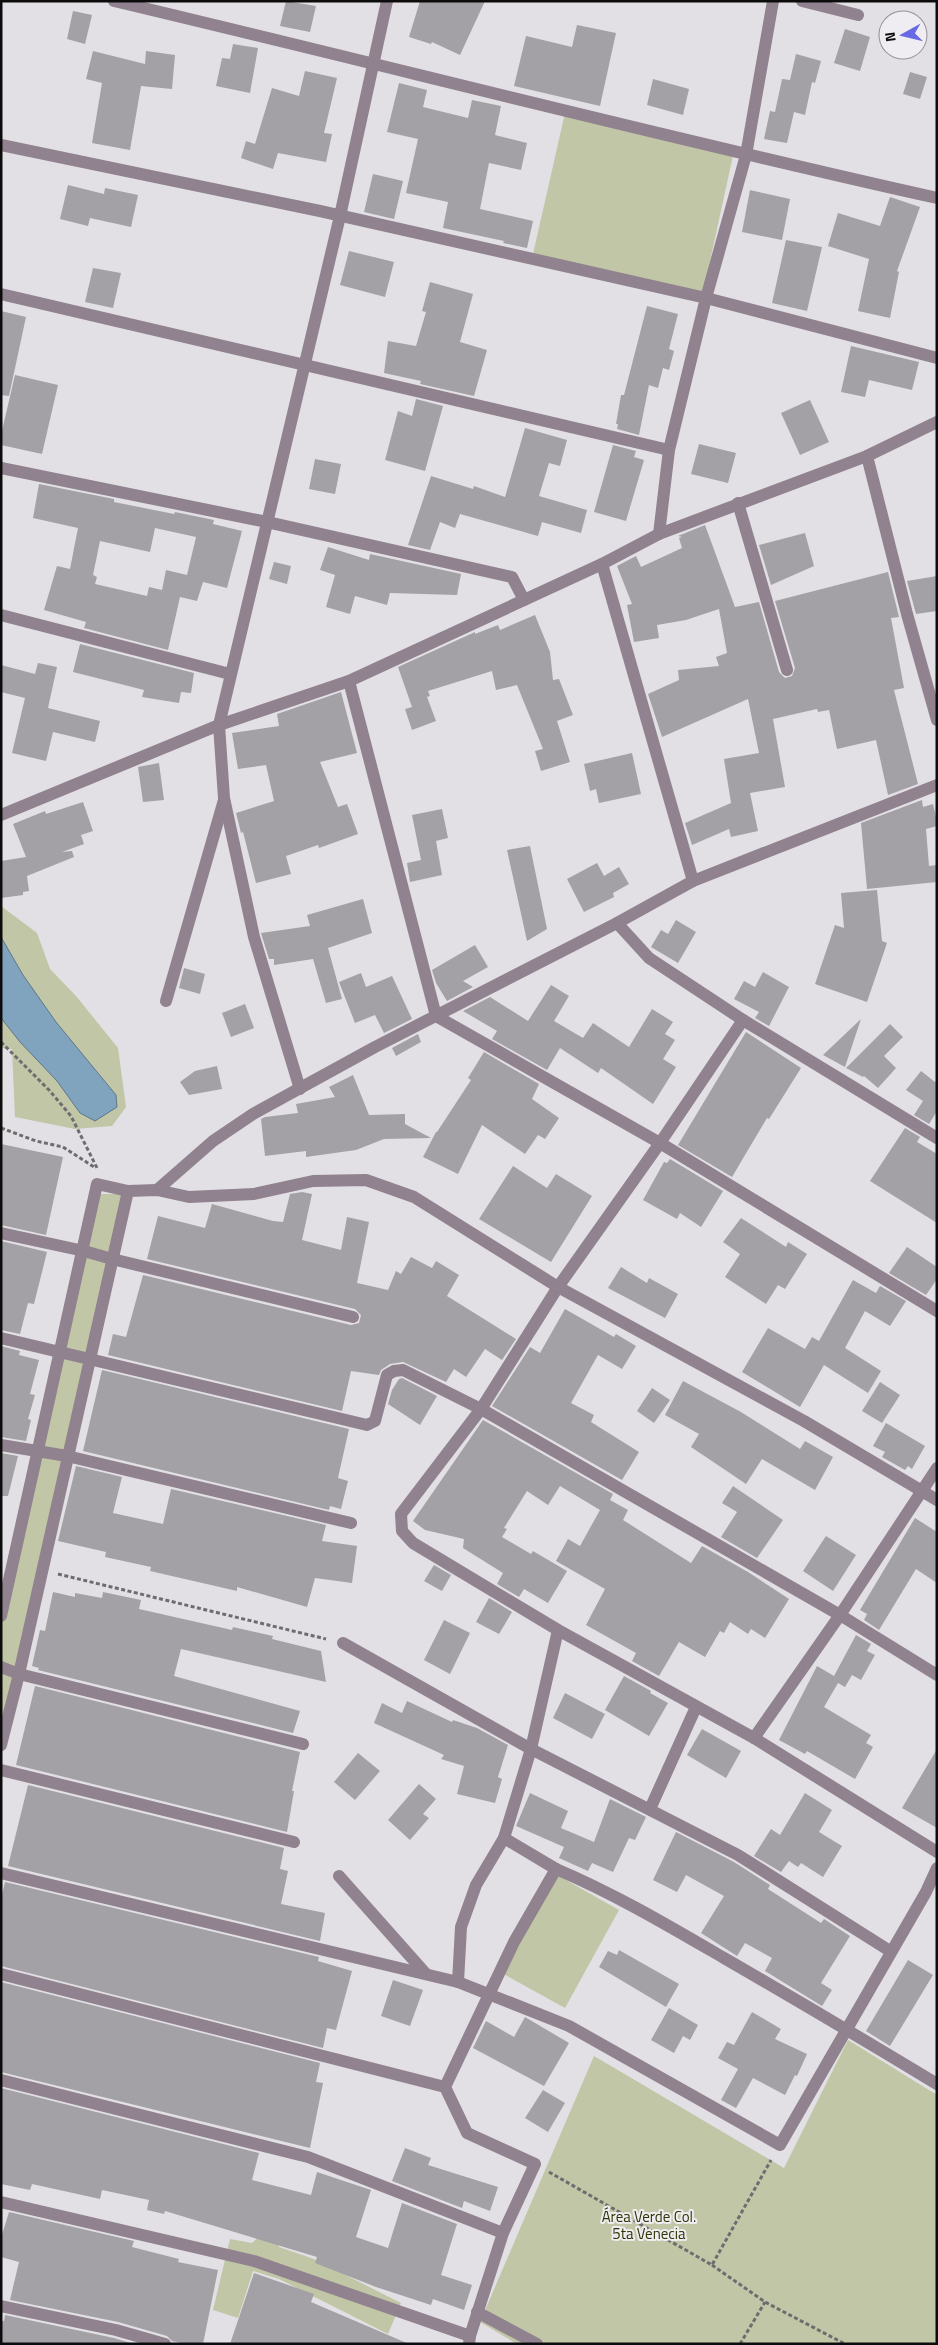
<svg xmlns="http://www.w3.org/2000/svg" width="938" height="2345" font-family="'Titillium Web',sans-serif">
	<rect width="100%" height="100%" fill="#e2e0e4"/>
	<g fill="#c1c6a6">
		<path d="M565,113L734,151L703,293L533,254Z"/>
		<path d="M1,906L37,933L50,969L76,996L118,1048L126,1107L112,1126L75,1129L15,1117L12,1049L1,1048Z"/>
		<path d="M100,1194H124L1,1734V1621Z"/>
		<path d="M557,1875L619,1910L565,2008L500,1972Z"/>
		<path d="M848,2040L937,2095V2344H517L480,2322L594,2056L784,2168Z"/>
		<path d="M265,2232L278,2238L279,2247L314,2259L401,2303L388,2334L279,2279L253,2271L238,2318L213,2310L230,2239L252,2243Z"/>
	</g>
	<path fill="#80a3be" stroke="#5e7689" d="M1,937L23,975L56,1022L116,1095L117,1107L95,1121L80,1113L57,1081L20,1042L1,1018Z"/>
	<g fill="#a3a1a5" fill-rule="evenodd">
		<path d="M286,1L316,6L310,32L280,26Z"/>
		<path d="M420,1H485L460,55L432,42L431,44L409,37Z"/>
		<path d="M73,11L92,15L85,44L67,39Z"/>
		<path d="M577,25L616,33L600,106L514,86L526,36L572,47Z"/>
		<path d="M845,29L870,37L860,71L834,63Z"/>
		<path d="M233,44L258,48L250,93L216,86L222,58L230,59Z"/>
		<path d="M93,51L145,64L146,51L175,55L172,89L141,86L130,150L92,143L102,83L86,79Z"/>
		<path d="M796,54L821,61L815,83L812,82L805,115L794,112L787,143L764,139L770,111L775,112L782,79L790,80Z"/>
		<path d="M305,71L337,78L324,133L332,134L326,162L278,153L273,169L241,158L246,141L255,144L272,88L299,96Z"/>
		<path d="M910,72L927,77L920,99L903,94Z"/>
		<path d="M653,79L689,89L683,115L647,105Z"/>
		<path d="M399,83L427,90L423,107L468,118L472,100L501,106L495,135L527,143L521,170L489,163L480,209L533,221L527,248L503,243L504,241L443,228L448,202L406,193L418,139L387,132Z"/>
		<path d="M373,174L403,181L394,219L364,212Z"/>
		<path d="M68,185L104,194L105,188L138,195L131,227L90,218L88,226L60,219Z"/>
		<path d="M750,190L790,199L782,240L742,232Z"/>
		<path d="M890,197L920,207L897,271L899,272L890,318L858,311L869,259L828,246L838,213L880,226Z"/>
		<path d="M786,240L822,247L807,311L772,303Z"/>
		<path d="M349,251L394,262L385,297L340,285Z"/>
		<path d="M93,268L121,273L113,308L85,302Z"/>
		<path d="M430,282L473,294L460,342L487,350L474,396L420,384L421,381L384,373L388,341L416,346L426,312L422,311Z"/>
		<path d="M647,306L678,314L669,349L674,351L669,370L663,368L658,388L649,385L639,435L617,429L618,424H616L621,395H624Z"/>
		<path d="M1,311L26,317L9,396L1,395Z"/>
		<path d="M851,346L919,362L912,390L869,380L865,397L841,392Z"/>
		<path d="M15,375L58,385L42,454L1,445V435Z"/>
		<path d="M416,399L443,406L425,471L385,460L398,411L412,416Z"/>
		<path d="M810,400L829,442L800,455L781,413Z"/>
		<path d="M525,428L567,440L560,466L549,463L539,496L587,510L581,533L542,522L538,536L460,514L455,528L440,522L430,550L408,545L431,476L473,489L474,486L505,497Z"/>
		<path d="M699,444L736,453L728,483L691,474Z"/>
		<path d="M613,445L636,451L634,457L644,460L626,521L594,512Z"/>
		<path d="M315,459L341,464L335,494L309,489Z"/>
		<path d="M39,484L114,499V502L174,514L175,512L214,520L213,524L242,531L227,588L203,582L197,601L180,597L168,650L84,628L86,622L44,610L57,566L70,569L78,528L33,518ZM155,528L196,537L187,575L166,570L162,590L149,587L147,596L95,584L97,577L93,575L100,541L150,552Z"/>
		<path d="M705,525L735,607L759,602L779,672L785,678L792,676L795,668L775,601L888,572L899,617L891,618L904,688L894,690L918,784L888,795L876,740L837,749L829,710L818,712L817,709L773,719L785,787L750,793L758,831L731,837L729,829L692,845L685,823L731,803L724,759L759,753L748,699L662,737L648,694L679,680L678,670L719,666L716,657L727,653L719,609L686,620L657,625L659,638L634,642L627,605L632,604L617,566L636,556L641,567L682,548L679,538L682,537L678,536Z"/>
		<path d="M805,533L814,566L771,585L759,545Z"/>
		<path d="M328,547L369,560L370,554L461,574L457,595L390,593L387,605L355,596L350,614L326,607L335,575L320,570Z"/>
		<path d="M274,562L291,566L287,584L269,579Z"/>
		<path d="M937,576V611L916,614L907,581Z"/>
		<path d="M535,615L550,652L553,680L559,679L573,715L557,721L570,762L541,771L535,751L543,749L517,685L496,690L492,671L428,691L430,696L427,697L436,721L412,730L405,709L412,707L398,667L475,632V634L498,625L500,630Z"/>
		<path d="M80,644L194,673L191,693L181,692L179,703L142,697L144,690L73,672Z"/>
		<path d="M38,663L57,667L48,708L100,721L95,742L53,732L46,761L12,753L25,698L1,692V665L35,674Z"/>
		<path d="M341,692L357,753L320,762L338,807L347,804L358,834L319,848L318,845L286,856L291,874L256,883L243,832L241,833L236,813L274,801L266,765L238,769L232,733L279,726L277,714Z"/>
		<path d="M632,753L641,794L599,803L596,789L590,791L584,764Z"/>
		<path d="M159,763L164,800L143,802L138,767Z"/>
		<path d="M922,800L923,807L933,804L937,821V826L926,829L929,866L937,865V882L867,889L861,823Z"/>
		<path d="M83,802L93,831L81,835L84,844L62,852L72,851L74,857L27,876L29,891L23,892V895L1,898V861L26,857L13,824L45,811L46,814Z"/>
		<path d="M442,809L448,838L436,841L442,875L410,882L407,863L421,860L412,815Z"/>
		<path d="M530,846L547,929L527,941L507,850Z"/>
		<path d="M597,863L604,876L619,867L629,884L613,893L614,897L584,912L567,879Z"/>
		<path d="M877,890L882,941L887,943L867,1002L815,984L835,925L844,928L841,893Z"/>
		<path d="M363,899L372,933L328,948L342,999L326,1003L313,959L274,965V959H269L261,933L310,926L307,915Z"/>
		<path d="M676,920L696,932L678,963L651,947L661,930L668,934Z"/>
		<path d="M475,945L488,967L463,981L473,987L447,1001L436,983L432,970Z"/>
		<path d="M184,968L205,974L200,994L179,988Z"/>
		<path d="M763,972L789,987L769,1026L755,1018L759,1012L734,999L744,981L755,987Z"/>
		<path d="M361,973L366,987L392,976L412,1019L384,1033L375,1015L355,1023L339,982Z"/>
		<path d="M551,985L569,996L554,1021L583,1038L593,1023L629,1047L652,1009L673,1022L665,1034L675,1040L663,1059L676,1067L653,1104L601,1068L598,1073L560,1048L547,1070L492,1039L497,1031L463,1011L490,997L528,1021Z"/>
		<path d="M245,1004L254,1028L231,1037L222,1013Z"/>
		<path d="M861,1019L845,1067L823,1055Z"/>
		<path d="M890,1024L903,1037L884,1056L896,1068L878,1088L864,1076L863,1077L846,1068Z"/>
		<path d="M746,1032L801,1068L769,1119L767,1118L732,1177L678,1145Z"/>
		<path d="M418,1034L421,1042L396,1056L392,1048Z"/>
		<path d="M484,1052L539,1084L532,1099L559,1118L545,1139L538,1135L525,1154L482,1125L458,1174L423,1157L436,1132H437L471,1080L468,1078Z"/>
		<path d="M217,1066L222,1089L189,1095L180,1082L195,1071Z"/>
		<path d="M921,1071L935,1082L937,1080V1111L929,1124L914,1115L923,1101L906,1090Z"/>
		<path d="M353,1075L369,1115L405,1114V1124L431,1138L384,1139L356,1150L306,1157V1151L265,1156L261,1119L265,1117L298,1113L296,1104L335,1097L329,1087Z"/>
		<path d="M905,1128L920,1137L917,1142L937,1154V1223L870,1181Z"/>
		<path d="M1,1144L63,1157L46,1235L1,1225Z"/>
		<path d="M670,1159L723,1191L701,1227L680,1213L677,1219L643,1200L664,1162L667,1163Z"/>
		<path d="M513,1166L547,1188L556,1174L592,1196L551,1262L479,1219Z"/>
		<path d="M302,1192L312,1194L302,1240L341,1250L347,1217L369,1222L357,1283L388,1290L396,1271L401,1274L411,1257L432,1268L436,1261L459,1275L447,1296L516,1339L502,1360L485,1349L466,1377L454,1369L446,1382L403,1362L390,1364L381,1370L379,1375L351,1371L342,1411L108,1355L113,1334L126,1337L143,1275L351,1325L359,1323L361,1315L355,1309L147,1259L158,1216L205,1228L212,1204L273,1221L283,1222L290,1194Z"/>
		<path d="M741,1218L786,1247L788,1242L807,1254L785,1289L778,1285L766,1304L725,1277L740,1254L723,1242Z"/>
		<path d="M1,1241L47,1252L34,1304L28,1303L20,1334L1,1330Z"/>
		<path d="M907,1247L937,1267V1279L926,1295L889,1273Z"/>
		<path d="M621,1267L647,1283L649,1278L678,1294L665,1318L608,1288Z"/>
		<path d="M853,1280L876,1293L880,1286L906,1301L890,1326L865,1311L845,1348L881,1371L868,1393L824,1365L800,1407L742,1372L768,1328L805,1349L812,1337L819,1341Z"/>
		<path d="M565,1309L614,1337L616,1334L636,1346L622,1369L598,1355L571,1403L594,1415L591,1422L639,1452L622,1480L492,1406L530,1347L540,1353Z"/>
		<path d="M1,1346L20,1351L19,1355L39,1360L30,1394L35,1395L28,1419L31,1420L26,1441L1,1437Z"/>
		<path d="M102,1370L349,1429L338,1478L348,1481L341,1509L330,1506L329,1510L83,1451Z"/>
		<path d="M402,1378L437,1396L420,1425L388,1404L392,1390L399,1379Z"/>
		<path d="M683,1381L741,1412L800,1449L805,1441L833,1457L815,1490L762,1459L746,1484L691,1447L699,1434L665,1415Z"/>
		<path d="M880,1382L900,1395L882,1423L862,1411Z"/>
		<path d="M652,1388L670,1400L654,1423L637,1411Z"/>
		<path d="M483,1420L613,1494L610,1500L628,1510L623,1520L691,1563L702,1546L748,1572L789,1599L765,1638L751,1629L748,1634L730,1622L724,1633L720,1631L705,1657L679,1642L659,1676L632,1661L636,1653L586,1625L605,1589L556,1561L568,1539L580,1546L600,1510L560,1486L548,1505L527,1491L504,1528L507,1529L502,1537L531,1554L533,1551L567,1571L548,1603L524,1589L519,1597L497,1584L503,1573L463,1548L464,1539L425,1530L413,1521Z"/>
		<path d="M886,1423L925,1446L912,1469L908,1466L905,1470L882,1457L885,1452L873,1446Z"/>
		<path d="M1,1453L18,1456L8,1496H1Z"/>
		<path d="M76,1466L122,1477L113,1513L163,1524L171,1489L326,1525L322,1541L357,1546L352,1583L315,1578L307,1607L237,1587V1591L150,1571L151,1567L105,1557L106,1552L58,1541Z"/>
		<path d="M733,1486L783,1520L757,1558L721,1537L737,1512L722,1503Z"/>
		<path d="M915,1518L937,1532V1583L916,1569L879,1630L864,1620L867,1614L860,1610Z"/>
		<path d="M826,1536L856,1555L833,1591L803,1571Z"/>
		<path d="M434,1565L451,1575L442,1591L424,1581Z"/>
		<path d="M53,1592L75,1597V1593L102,1598L103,1592L141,1600L139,1609L232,1630L233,1627L273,1636L272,1639L321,1651L326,1682L181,1649L174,1676L300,1711L293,1733L38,1670L39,1668L32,1666L40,1630L45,1631Z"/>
		<path d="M489,1598L512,1612L499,1634L476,1622Z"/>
		<path d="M444,1620L470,1633L450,1674L424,1660Z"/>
		<path d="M856,1635L871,1644L867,1651L875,1655L861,1680L852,1675L845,1687L838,1683L824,1707L871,1735L866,1743L873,1747L855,1779L807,1751L805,1754L779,1740L817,1666L834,1676Z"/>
		<path d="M624,1676L651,1691L650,1693L668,1703L649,1736L605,1710Z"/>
		<path d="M35,1686L300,1752L292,1791H294L287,1832L16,1765Z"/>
		<path d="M565,1693L605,1714L592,1739L553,1718Z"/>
		<path d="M407,1701L452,1722L453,1720L477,1728L508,1745L498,1777L502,1779L495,1803L457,1794L464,1766L441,1759L444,1755L374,1723L382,1703L402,1713Z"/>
		<path d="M702,1729L741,1751L726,1778L687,1755Z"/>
		<path d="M937,1749V1828L902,1808Z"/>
		<path d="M358,1753L380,1771L355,1800L334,1782Z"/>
		<path d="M419,1784L436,1799L423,1814L429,1818L410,1840L388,1820Z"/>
		<path d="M28,1785L284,1848L280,1869L288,1871L281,1904L325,1913L320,1941L8,1866Z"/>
		<path d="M530,1793L568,1811L561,1828L594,1842L610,1799L646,1817L635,1840L629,1838L613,1872L592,1863L588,1871L559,1858L564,1847L516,1826Z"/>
		<path d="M805,1793L832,1810L819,1832L842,1846L823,1877L801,1863L798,1867L789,1861L781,1872L754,1856L771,1829L780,1835Z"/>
		<path d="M676,1832L734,1862L770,1885L768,1889L821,1923L824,1919L850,1936L821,1983L832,1990L822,2006L765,1971L772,1958L745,1943L737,1956L701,1933L724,1896L686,1875L677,1892L653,1880Z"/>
		<path d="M5,1882L319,1957L318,1961L352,1971L336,2030L327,2028L323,2048L1,1966V1899Z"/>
		<path d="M619,1950L679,1984L666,2007L599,1967L608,1951L617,1955Z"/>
		<path d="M908,1960L933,1975L890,2046L866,2031Z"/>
		<path d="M393,1980L423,1990L410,2026L381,2016Z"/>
		<path d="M1,1982L320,2063L316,2082L323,2083L310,2148L1,2072Z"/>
		<path d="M669,2008L698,2025L690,2040L683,2036L674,2053L651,2040Z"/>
		<path d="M752,2012L781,2029L775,2039L807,2054L797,2076L795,2075L785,2095L753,2078L736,2108L721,2100L738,2069L718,2058L727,2042L734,2045Z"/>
		<path d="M525,2017L569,2043L544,2086L473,2048L486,2021L514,2037Z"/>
		<path d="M1,2088L259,2153L252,2180L311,2195L317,2172L371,2190L356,2237L388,2248L402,2203L457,2224L441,2275L472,2285L464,2310L433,2299L431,2305L376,2287L315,2263L317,2257L165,2211L164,2214L147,2210L149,2200L102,2190L100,2199L32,2184L30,2190L1,2184Z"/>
		<path d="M543,2090L565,2103L548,2132L525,2118Z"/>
		<path d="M405,2148L431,2158L428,2165L498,2187L490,2211L464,2201L462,2208L392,2181Z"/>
		<path d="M9,2212L134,2241L132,2247L179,2259L178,2262L218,2270L203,2344H185L172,2341L167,2336L118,2322L10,2300L19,2262L1,2257V2238Z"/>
		<path d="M254,2273L314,2294L311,2302L409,2344H230Z"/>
		<path d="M5,2315L114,2338L134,2344H1V2321H4Z"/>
	</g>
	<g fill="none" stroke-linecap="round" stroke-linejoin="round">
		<g stroke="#6e6c6f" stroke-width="3" stroke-dasharray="4 2.5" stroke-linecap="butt">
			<path d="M1,1042L49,1090L71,1116L97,1168"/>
			<path d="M1,1128L36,1141L63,1147L94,1167"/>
			<path d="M58,1574L326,1639"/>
			<path d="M549,2172L712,2265L771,2160"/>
			<path d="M712,2265L765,2302L845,2344"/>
			<path d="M740,2344L765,2302"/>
		</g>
		<g stroke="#90828e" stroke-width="12">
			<path d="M114,1C388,66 662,137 937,198"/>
			<path d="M802,1L858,15"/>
			<path d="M1,145L320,211L706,298L937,358"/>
			<path d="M1,294L669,450"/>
			<path d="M867,456L907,614L937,720"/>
			<path d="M1,468L267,522L512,577L524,600"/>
			<path d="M738,503L787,670"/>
			<path d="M659,534L669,450L706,298L746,155L773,1"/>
			<path d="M602,564L693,881"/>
			<path d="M1,615L230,674"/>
			<path d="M349,681L436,1016L660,1143L937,1311"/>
			<path d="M1,815L219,725L349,681L602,564L659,534L867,456L937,422"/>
			<path d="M617,923L649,958L743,1020L937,1138"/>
			<path d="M166,1001L224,800"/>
			<path d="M743,1020L660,1143L558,1287L481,1409L401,1514L402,1531L413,1543L558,1630L754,1738L937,1852"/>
			<path d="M300,1089L254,937L224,798L219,725L340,216L387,1"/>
			<path d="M157,1190L213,1141L253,1114L375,1047L617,923L693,881L937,785"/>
			<path d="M1,1233L84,1251L112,1259L353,1317"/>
			<path d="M1,1338L367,1425L375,1421L387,1375L394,1371L403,1370L481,1409L840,1615L937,1675"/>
			<path d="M1,1445L67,1456L351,1523"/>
			<path d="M1,1616L97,1184L128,1191L157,1190L189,1197L254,1194L313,1181L366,1180L414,1197L558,1287L804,1421L937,1500"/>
			<path d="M343,1643L531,1749L738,1855L890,1951"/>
			<path d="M1,1667L19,1674L303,1744"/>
			<path d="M754,1738L840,1615L937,1468"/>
			<path d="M1,1745L19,1674L128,1191"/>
			<path d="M1,1770L294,1842"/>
			<path d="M650,1809L696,1707"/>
			<path d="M556,1869L504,1838L531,1749L558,1630"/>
			<path d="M1,1873L458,1982L569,2026L780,2145L926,1892L937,1868"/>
			<path d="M339,1876L426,1974"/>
			<path d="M1,1974L445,2087"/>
			<path d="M458,1982L461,1927L476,1885L504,1838"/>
			<path d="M1,2080L308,2157L503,2233"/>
			<path d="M1,2202L254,2261L470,2336"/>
			<path d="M1,2306L116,2330L165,2344"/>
			<path d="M477,2312L537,2344"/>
			<path d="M469,2344L470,2336L503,2233L535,2164L467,2133L445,2087L514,1942L556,1869C615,1894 669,1926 724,1958C795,1999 866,2041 937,2084"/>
		</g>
	</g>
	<g text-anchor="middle" stroke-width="4" stroke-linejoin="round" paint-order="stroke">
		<g font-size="15" fill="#313503" stroke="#efedf1">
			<text x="649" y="2222">Área Verde Col.<tspan x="649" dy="17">5ta Venecia</tspan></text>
		</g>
	</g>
	<rect width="938" height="2345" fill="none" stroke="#0d0c0d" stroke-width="5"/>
	<g transform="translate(903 35) rotate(262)"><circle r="24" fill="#efedf1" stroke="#959396"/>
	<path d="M0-4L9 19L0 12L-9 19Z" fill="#686ae3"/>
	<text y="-8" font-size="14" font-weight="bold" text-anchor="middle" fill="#0d0c0d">N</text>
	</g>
</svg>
